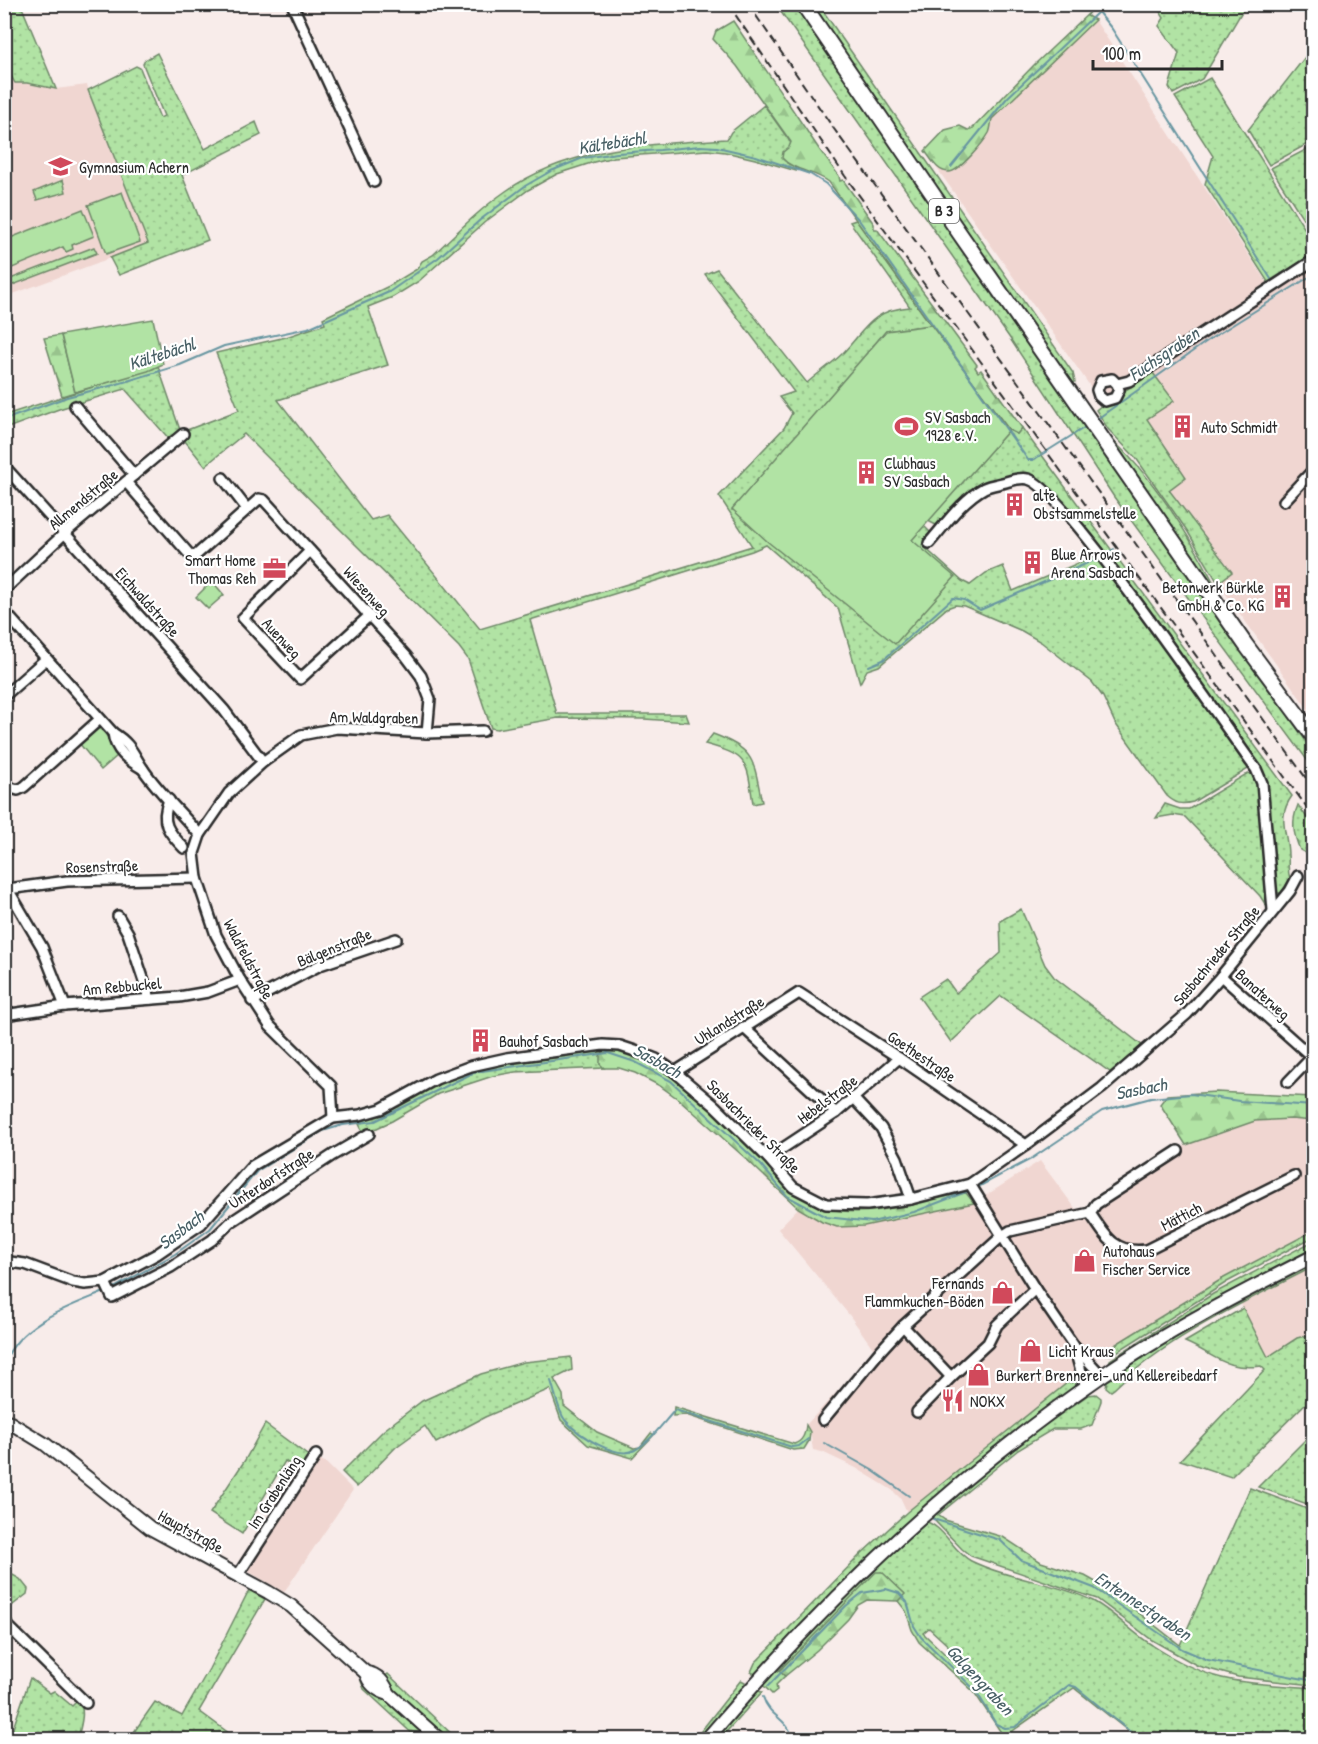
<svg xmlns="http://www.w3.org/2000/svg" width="1318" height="1744" font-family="'Patrick Hand',sans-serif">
	<defs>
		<pattern id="grass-dots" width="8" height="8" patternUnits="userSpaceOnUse" patternTransform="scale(1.5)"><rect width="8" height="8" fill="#b1e3a4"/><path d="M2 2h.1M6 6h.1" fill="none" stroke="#98c38d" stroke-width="1.8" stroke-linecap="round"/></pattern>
		<pattern id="forest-firs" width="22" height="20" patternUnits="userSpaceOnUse" patternTransform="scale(1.5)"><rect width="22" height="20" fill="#b1e3a4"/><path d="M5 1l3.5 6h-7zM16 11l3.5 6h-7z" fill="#98c38d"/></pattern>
	</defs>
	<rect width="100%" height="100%" fill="#f8ecea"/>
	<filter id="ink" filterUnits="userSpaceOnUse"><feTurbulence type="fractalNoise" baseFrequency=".0167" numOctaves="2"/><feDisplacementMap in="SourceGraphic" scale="12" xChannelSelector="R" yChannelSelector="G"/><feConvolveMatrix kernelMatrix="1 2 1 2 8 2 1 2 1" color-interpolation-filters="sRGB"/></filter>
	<g filter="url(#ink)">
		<g fill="#f0d6d1">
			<path d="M1095,20L1267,283L1313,254V716L1218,583L1231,572L1109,413L936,167L947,172L989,132L992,119Z"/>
			<path d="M6,67L15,83H26L56,89L87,85L148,244L5,297L4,68Z"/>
			<path d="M1291,1119L1313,1121V1231L1222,1279L1100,1354L1060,1389L907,1512L901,1499L892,1490L856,1468L822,1452L813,1450L810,1432L806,1425L875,1351L850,1316L778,1229L798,1208L822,1222L837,1227L864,1226L974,1203L1040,1161L1078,1212L1186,1145L1255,1121Z"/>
			<path d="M1313,1267V1334L1297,1338L1268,1358L1241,1304Z"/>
			<path d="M317,1459L325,1462L353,1490L284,1592L244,1569Z"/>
		</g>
		<g fill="url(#grass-dots)" stroke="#6e8768" stroke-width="1.5" fill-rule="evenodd">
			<path d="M5,4L21,5L56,89L27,83H15L6,67L5,68Z"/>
			<path d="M776,5H795L1097,444L1313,751V768L1114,497L1009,337Z"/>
			<path d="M807,5H819L1073,373L1075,382L1072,385Z"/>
			<path d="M1156,5H1250L1244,8L1202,79L1173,94L1169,87L1179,53L1159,26L1164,18Z"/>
			<path d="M1313,47V141L1269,165L1248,130Z"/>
			<path d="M157,53L205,149L256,122L261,135L182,175L208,240L119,275L110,258L148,243L88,90L136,66L140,68L160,118L164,116L143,64L145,60Z"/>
			<path d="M1210,78L1313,242V254L1268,282L1205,184L1213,156L1175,97Z"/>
			<path d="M764,105L791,143L787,163L795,166L796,171L755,159L725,152L707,150L614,157L594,162L557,174L528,190L485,222L419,281L393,297L368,307L388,365L278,400L371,520L387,515L480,629L752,546L719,496L784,428L792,413L779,397L794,392L705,274L717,269L807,383C818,373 832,364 843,353C866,329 871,310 910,307L850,222L856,220L931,325L886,331L732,510L911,540L924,526L931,533L922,545L962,581L970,585L986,573L1003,566L1013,591L1097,555L1253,766L1193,802C1181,805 1176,804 1167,796L1115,723L1103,697L1092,682L1041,642L1022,631L964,606L955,605L947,608L879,666L867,670L860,683L838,608L766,545L752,551L530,620L557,714H686L689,722L644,719L558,718L497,729L491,728L468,659L459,647L244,434L205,466L181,436L187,430L239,410L216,353L286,337L325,324L323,318L389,286L417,269L422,261L433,255C456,233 480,209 506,191C572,145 649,145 727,139L731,132Z"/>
			<path d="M1313,146V234L1271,168Z"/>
			<path d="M158,366L180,430V434L171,441L125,389L59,409L5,429V415Z"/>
			<path d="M1153,373L1174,401L1147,419L1186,477L1169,490L1232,572L1218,583L1188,532L1136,458L1108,429L1096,410L1103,404Z"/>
			<path d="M1022,428L1292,796C1276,818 1288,832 1288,855C1289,865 1287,869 1290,879L1281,893H1278L1275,890L1264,773L1244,743L1103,551L1085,528L1044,483L1037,478L1026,474L980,486L938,526L928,521L1009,430L1017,434Z"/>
			<path d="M1108,436C1151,474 1189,534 1215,585L1212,587Z"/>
			<path d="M713,734C756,750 753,760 762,802L753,804C747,761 749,756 705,744Z"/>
			<path d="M1248,773L1254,776L1257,784L1267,907L1260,896L1185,817L1173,815L1156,818L1165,804L1180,809H1189Z"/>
			<path d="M1298,805L1313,826V860L1311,856L1300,850C1293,833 1291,822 1298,805Z"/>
			<path d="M1021,909L1045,965L1054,977L1143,1046L1110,1072L1001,996L951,1042L919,997L946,979L956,993L1001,953L1000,921Z"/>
			<path d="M606,1048L600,1064L604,1068L515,1072L493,1076L438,1094L392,1121L377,1128L363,1132L357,1120C389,1112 410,1093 440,1081C492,1058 551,1055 606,1048Z"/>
			<path d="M1313,1231V1237L1227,1282L1112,1355L1100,1354L1222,1279Z"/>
			<path d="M1313,1241V1250L1216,1302L1109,1363L1110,1360L1213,1294Z"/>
			<path d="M1313,1260V1267C1245,1302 1170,1335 1114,1389L1111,1391L1106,1387L1107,1381L1183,1331Z"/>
			<path d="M1243,1308L1268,1357L1297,1338L1313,1334V1396L1231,1477L1180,1460L1265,1370L1261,1366C1225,1371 1214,1354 1185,1342Z"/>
			<path d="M571,1357L572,1370L554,1379L563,1395L564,1406L597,1432L634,1448L640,1447L651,1433L654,1435L632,1458L588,1445L561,1420L550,1389L485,1417L436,1443L425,1426L396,1447L357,1487L342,1472L384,1430L422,1401L481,1374L524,1362Z"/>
			<path d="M1077,1381L1072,1391L907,1523L862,1565L760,1669L755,1674L751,1672L755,1663L861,1554L907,1512L1067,1383Z"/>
			<path d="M1096,1394L1101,1398V1401L1092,1425L1081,1429H1053L1018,1450L938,1515L945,1520L1003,1537L1041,1562L1085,1576L1108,1589L1180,1645L1250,1488L1313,1511V1685L1238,1677L1198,1666L1152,1640L1097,1599L971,1556L962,1549L936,1522L934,1517L935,1511L996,1460L1088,1395Z"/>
			<path d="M674,1407L794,1444C803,1441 805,1434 806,1425L810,1432L809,1441L804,1449L793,1450L686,1415L673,1416Z"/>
			<path d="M265,1424L311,1458L302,1472L285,1461L242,1534L210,1513L245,1460Z"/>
			<path d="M1313,1432V1506L1258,1487Z"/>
			<path d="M923,1521C943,1524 953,1552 971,1561C1010,1580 1055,1582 1093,1601C1115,1613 1131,1632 1152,1645C1173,1659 1198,1672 1222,1678C1251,1685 1284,1685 1313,1688V1739H1138L1074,1688L1004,1737L974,1692L919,1642L912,1630L906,1611L898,1601L904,1593L881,1572L779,1671L785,1676L776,1685L777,1690L772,1694L762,1684L768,1673ZM929,1628L977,1672L971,1679L923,1633Z"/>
			<path d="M4,1570L20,1579L28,1589L27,1594L5,1611Z"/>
			<path d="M249,1590L265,1599L199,1711L237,1739H129L155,1702L182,1716L209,1669Z"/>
			<path d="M388,1674L457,1739H448L385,1681L384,1677Z"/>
			<path d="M30,1678L50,1693L54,1691L72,1706L78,1700C87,1711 80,1726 78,1739L9,1740Z"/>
			<path d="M362,1678L430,1739H418L364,1689L361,1681Z"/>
			<path d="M741,1680L745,1682L744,1688L701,1739L694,1740Z"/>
			<path d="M756,1690L762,1692L720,1739L711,1740Z"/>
		</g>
		<g fill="url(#forest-firs)" stroke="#6e8768" stroke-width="1.5">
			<path d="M1090,12L1087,16L1095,20L992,119C991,123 991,129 989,133C984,142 959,172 949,172C937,172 932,160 925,151L945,130L960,126L968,130L973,128L1034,65Z"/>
			<path d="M733,21L819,149L839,176L840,181L843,180L874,224V229H877L977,365L975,367L978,372L981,370L1022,428L1017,434L1009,430L931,325L829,182C815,171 793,171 782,158L783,152L789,147L791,142L737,66L713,39L716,31Z"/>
			<path d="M61,335L75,392L62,396L44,338Z"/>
			<path d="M606,1048C661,1049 724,1121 760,1158C778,1177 803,1203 830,1209C874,1219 922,1199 966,1193L974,1203L864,1226L837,1227L822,1222L798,1208L743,1156L681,1101L660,1086L635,1073L619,1068H604L600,1064V1056Z"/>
			<path d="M1216,1092L1313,1097V1121L1291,1119L1255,1121L1186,1145L1160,1104L1167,1095Z"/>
			<path d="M876,1572H882L905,1594L898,1601L867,1600L858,1605L848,1619L817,1650L785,1676L779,1671Z"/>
		</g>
		<g fill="#b1e3a4" stroke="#6e8768" stroke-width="1.5">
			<path d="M63,180L66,192L37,200L34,192Z"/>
			<path d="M122,192L140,242L106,254L88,205Z"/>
			<path d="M83,209L94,236L72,245L73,249L66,252L63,247L5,271V240Z"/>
			<path d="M94,247L97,253L5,288V281Z"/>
			<path d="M153,319L163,364L148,371L75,392L61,335Z"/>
			<path d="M931,325L1009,430L912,540L955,577L895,644L768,542L732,509L886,331Z"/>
			<path d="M212,581L224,595L208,609L196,597Z"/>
			<path d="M97,727L105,733L118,755L101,770L79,743Z"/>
		</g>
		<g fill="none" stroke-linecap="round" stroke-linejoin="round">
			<g stroke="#6896a1" stroke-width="2">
				<path d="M951,167L1007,98L1098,12L1112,29L1271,279"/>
				<path d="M1097,419L1210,339L1314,274"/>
				<path d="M4,420L67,397L114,385L180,365L224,346L308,328L389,292L438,258L480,220L525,186L551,171L583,158L617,153L660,150L700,146L717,147L756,156L810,174L826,184L859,220L1028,460H1033L1087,426"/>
				<path d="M1109,552L1114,549"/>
				<path d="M869,666L883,660L953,598L964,600L980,610L1099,558"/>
				<path d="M976,1188L1031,1159L1102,1111L1151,1098L1191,1094L1239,1101L1314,1106"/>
				<path d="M112,1289L175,1254L210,1229L257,1171L323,1131L343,1125L375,1121L475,1072L608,1053L635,1062L671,1081L761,1165L787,1196L826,1217L872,1222L914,1212L971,1190"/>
				<path d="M4,1363C21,1321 69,1307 107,1291"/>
				<path d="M551,1381C555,1392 558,1411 565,1420C578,1435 616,1460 635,1450C651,1441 663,1423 675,1410L792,1447L799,1446L808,1439"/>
				<path d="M824,1443L872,1470L909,1496"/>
				<path d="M933,1519L1000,1540L1021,1560L1094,1588L1182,1649L1208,1660L1314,1681"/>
				<path d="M768,1686L846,1606L862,1593L886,1589L899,1593L907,1602L914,1626L921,1637L976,1691L996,1724L1005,1728L1015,1727L1069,1685L1076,1687L1140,1740"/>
				<path d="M763,1697C769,1716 784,1717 791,1733L789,1740"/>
			</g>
			<defs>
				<g id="street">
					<path d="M292,4L374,182"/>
					<path d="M1117,384L1119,390L1115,398L1105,401L1099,396L1097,390L1101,381L1112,379L1117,384L1129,381L1314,260"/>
					<path d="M75,406L134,475"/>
					<path d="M4,466L224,710L263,762"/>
					<path d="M223,478L247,509"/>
					<path d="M126,482L190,555L195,556L259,499L264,500L406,656L421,676L430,699L427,733"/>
					<path d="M1284,501L1314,469"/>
					<path d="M929,543C945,525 962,500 984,488C990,485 999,484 1006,482C1013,480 1020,477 1028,479C1062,486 1225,727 1256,769L1262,783L1273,910"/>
					<path d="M310,551L243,618L300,679L369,616"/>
					<path d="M4,590L66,532L183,434"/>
					<path d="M4,611L113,733C132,745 132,753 143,769C157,790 183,815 200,835"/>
					<path d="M4,696L46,659"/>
					<path d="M113,733C115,751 128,760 143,769"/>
					<path d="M4,781L11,788L18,790L24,787L100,719"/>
					<path d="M169,800C160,822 168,832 184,848"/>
					<path d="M6,886L42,947L65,1006"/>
					<path d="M8,889L67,881L197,878"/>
					<path d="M118,916L128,933L150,999"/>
					<path d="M1221,976L1312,1057"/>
					<path d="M252,1001L320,965L396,939"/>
					<path d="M4,1015L65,1006L179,997L208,992L240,980"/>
					<path d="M743,1027L836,1113"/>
					<path d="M675,1072L799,993L899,1058L1026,1145"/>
					<path d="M1288,1082L1314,1055"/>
					<path d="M854,1099L881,1128L897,1158L911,1199"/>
					<path d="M333,1118L331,1086L270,1026L240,980L216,935L197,878L194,853L200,835L229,793L263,762L301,735L337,728L427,733L483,731"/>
					<path d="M1178,1151L1096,1204L1090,1213C1106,1237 1115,1254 1146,1250L1294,1176"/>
					<path d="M768,1158L836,1113L899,1058"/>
					<path d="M970,1184L1035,1289L1074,1346L1083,1379L1087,1386"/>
					<path d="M4,1266L10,1262L25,1264L73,1282L85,1284L105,1282L157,1254L201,1224L252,1166L333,1118L360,1115L381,1109L436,1079L471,1066L507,1058L603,1045L620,1046L638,1052L656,1059L675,1072L715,1106L768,1158L793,1187L826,1204L867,1205L911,1199L970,1184L1026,1145L1102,1088L1187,1014L1221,976L1290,891L1298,876"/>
					<path d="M105,1282L112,1297L171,1267L212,1240L231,1222L333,1155L369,1134"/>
					<path d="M903,1326L951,1377L988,1343L997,1325L1035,1289"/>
					<path d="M1077,1349L1102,1376"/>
					<path d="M917,1412L951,1377"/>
					<path d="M823,1420L881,1350L903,1326L1002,1236L1010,1231L1090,1213"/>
					<path d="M238,1575L316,1455"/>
					<path d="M4,1622L86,1703"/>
				</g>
				<g id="secondary">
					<path d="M4,1419L45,1444L150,1528L268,1592L291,1606L366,1673C369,1684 378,1691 389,1694"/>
					<path d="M366,1673C378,1674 384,1683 389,1694L440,1740"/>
					<path d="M706,1740C822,1603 952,1479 1100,1377C1167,1331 1241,1293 1314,1256"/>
				</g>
				<path id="primary" d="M803,4L960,234L1245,644L1314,737"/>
			</defs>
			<use href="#street" stroke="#2b2b2b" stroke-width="14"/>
			<use href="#secondary" stroke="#2b2b2b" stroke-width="16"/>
			<use href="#primary" stroke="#2b2b2b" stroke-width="18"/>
			<use href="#street" stroke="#fff" stroke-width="9"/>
			<use href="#secondary" stroke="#fff" stroke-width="12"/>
			<use href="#primary" stroke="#fff" stroke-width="14"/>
			<g stroke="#2b2b2b" stroke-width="2" stroke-dasharray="9 4.5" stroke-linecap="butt">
				<path d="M728,4L845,176L1314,817"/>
				<path d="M748,4L834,129L1314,789"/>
			</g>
		</g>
	</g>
	<defs>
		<symbol id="school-bare" viewBox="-9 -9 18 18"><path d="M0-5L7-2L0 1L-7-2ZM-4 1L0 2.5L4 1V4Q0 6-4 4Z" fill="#d1495b" stroke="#fff" stroke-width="2.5" paint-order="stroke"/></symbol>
		<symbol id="stadium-bare" viewBox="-9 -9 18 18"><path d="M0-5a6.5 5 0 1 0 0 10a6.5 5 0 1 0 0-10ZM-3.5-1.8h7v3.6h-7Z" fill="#d1495b" stroke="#fff" stroke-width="2.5" paint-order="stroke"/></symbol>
		<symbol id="building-bare" viewBox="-9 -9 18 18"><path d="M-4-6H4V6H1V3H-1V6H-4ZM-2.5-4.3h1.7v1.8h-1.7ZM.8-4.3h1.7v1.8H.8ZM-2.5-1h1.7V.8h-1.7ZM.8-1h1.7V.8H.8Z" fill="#d1495b" stroke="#fff" stroke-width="2.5" paint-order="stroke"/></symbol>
		<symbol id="office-bare" viewBox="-9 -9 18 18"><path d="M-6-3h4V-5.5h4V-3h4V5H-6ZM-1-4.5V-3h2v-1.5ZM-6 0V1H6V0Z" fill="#d1495b" stroke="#fff" stroke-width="2.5" paint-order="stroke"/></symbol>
		<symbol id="shop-bare" viewBox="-9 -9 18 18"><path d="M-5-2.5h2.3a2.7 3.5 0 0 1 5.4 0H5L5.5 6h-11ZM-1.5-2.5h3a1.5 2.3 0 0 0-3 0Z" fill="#d1495b" stroke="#fff" stroke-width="2.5" paint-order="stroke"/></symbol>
		<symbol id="restaurant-bare" viewBox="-9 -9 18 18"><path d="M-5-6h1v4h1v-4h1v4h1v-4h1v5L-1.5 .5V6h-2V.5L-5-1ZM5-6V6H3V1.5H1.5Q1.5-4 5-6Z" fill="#d1495b" stroke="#fff" stroke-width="2.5" paint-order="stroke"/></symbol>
	</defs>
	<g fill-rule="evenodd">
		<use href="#school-bare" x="44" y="150" width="33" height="33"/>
		<use href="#stadium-bare" x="890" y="410" width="33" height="33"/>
		<use href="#building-bare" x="1166" y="410" width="33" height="33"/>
		<use href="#building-bare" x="850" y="456" width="33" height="33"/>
		<use href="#building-bare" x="998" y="488" width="33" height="33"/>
		<use href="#building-bare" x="1016" y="546" width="33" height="33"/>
		<use href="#office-bare" x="258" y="552" width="33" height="33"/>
		<use href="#building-bare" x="1266" y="580" width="33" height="33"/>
		<use href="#building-bare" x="464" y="1024" width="33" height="33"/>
		<use href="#shop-bare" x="1068" y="1244" width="33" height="33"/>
		<use href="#shop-bare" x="986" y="1276" width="33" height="33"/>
		<use href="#shop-bare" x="1014" y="1334" width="33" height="33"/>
		<use href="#shop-bare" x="962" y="1358" width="33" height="33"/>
		<use href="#restaurant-bare" x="936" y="1384" width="33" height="33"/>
	</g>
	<g text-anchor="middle" stroke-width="4.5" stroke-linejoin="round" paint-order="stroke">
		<rect fill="#fff" stroke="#6b6b6b" stroke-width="1.5" x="929" y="199" width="30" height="24" rx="4.5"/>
		<g font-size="15" font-weight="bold" fill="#2b2b2b">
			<text x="944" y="216">B 3</text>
		</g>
		<g font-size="16" fill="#2b2b2b" stroke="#fff" text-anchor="start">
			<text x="79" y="173">Gymnasium Achern</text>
			<text x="925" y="423">SV Sasbach<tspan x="925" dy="18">1928 e.V.</tspan></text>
			<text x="1201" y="433">Auto Schmidt</text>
			<text x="884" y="469">Clubhaus<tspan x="884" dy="18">SV Sasbach</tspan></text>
			<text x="1033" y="501">alte<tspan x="1033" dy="18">Obstsammelstelle</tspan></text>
			<text x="1051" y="560">Blue Arrows<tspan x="1051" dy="18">Arena Sasbach</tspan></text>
			<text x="256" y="566" text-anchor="end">Smart Home<tspan x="256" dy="18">Thomas Reh</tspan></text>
			<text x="1264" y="593" text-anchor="end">Betonwerk Bürkle<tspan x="1264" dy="18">GmbH &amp; Co. KG</tspan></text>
			<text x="499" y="1047">Bauhof Sasbach</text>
			<text x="1103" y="1257">Autohaus<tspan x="1103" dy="18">Fischer Service</tspan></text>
			<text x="984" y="1289" text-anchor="end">Fernands<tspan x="984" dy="18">Flammkuchen-Böden</tspan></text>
			<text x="1049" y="1357">Licht Kraus</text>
			<text x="996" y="1381">Burkert Brennerei- und Kellereibedarf</text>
			<text x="970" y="1407">NOKX</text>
		</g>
		<g font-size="16" fill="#2b2b2b" stroke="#fff">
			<text transform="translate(83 499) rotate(-40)" y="6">Allmendstraße</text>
			<text transform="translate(367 591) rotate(48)" y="6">Wiesenweg</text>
			<text transform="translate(148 602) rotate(48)" y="6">Eichwaldstraße</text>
			<text transform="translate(282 638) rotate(47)" y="6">Auenweg</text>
			<text transform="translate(374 717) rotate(1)" y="6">Am Waldgraben</text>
			<text transform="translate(102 866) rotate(-2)" y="6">Rosenstraße</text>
			<text transform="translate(334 947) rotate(-22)" y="6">Bälgenstraße</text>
			<text transform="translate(1216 955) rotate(-50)" y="6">Sasbachrieder Straße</text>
			<text transform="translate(249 959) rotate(62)" y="6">Waldfeldstraße</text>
			<text transform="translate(122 986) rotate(-5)" y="6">Am Rebbuckel</text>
			<text transform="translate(1263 994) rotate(42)" y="6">Banaterweg</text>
			<text transform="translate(729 1020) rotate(-32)" y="6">Uhlandstraße</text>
			<text transform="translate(922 1056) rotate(34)" y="6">Goethestraße</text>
			<text transform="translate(827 1099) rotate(-37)" y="6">Hebelstraße</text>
			<text transform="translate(754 1126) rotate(45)" y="6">Sasbachrieder Straße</text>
			<text transform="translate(271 1178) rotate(-33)" y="6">Unterdorfstraße</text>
			<text transform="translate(1181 1216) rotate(-27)" y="6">Mättich</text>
			<text transform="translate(274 1492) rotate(-57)" y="6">Im Grabenläng</text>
			<text transform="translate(191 1531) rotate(29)" y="6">Hauptstraße</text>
		</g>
		<g font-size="18" font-style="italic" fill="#496066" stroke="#fff">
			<text transform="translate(612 143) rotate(-9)" y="6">Kältebächl</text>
			<text transform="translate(162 354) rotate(-18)" y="6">Kältebächl</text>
			<text transform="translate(1164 354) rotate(-34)" y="6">Fuchsgraben</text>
			<text transform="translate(657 1061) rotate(29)" y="6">Sasbach</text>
			<text transform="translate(1141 1089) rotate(-11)" y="6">Sasbach</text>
			<text transform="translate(181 1230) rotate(-37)" y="6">Sasbach</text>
			<text transform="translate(1143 1606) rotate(33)" y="6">Entennestgraben</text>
			<text transform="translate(980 1680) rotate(47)" y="6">Galgengraben</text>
		</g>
	</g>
	<rect width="1318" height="1744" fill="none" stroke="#fff" stroke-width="24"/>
	<rect x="12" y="12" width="1294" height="1720" fill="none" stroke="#2b2b2b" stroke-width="2" filter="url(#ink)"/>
	<path d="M1093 60v9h129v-9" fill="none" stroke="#2b2b2b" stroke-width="3"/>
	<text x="1102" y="60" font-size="18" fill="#2b2b2b" stroke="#ffffff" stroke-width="4.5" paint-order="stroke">100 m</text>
</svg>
